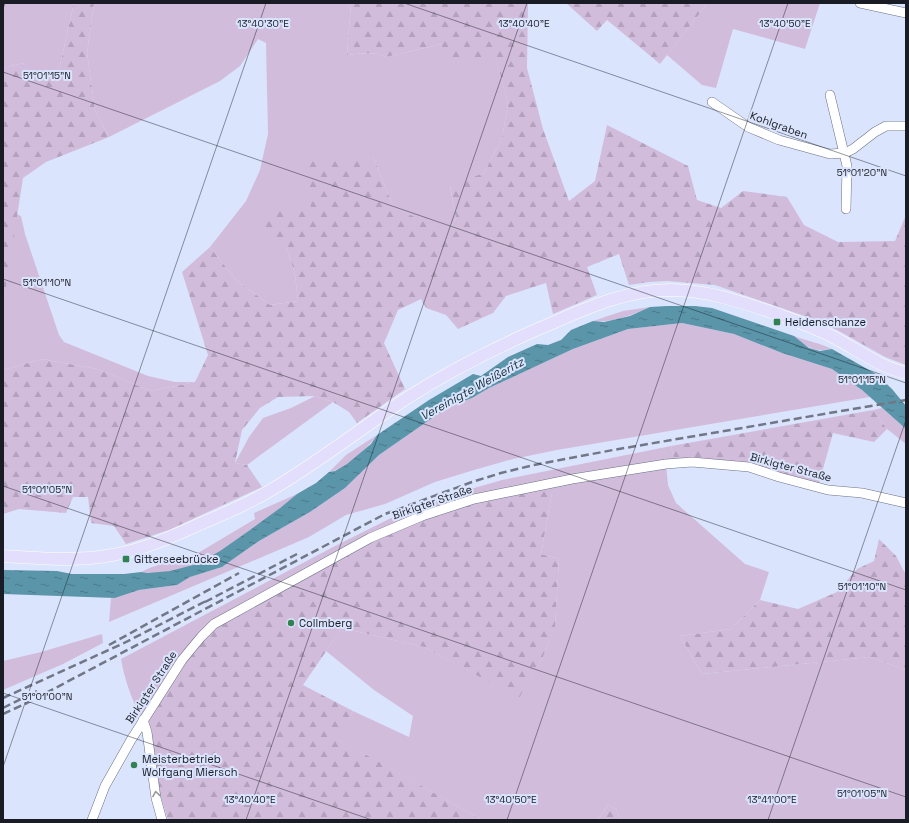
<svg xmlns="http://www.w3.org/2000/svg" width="909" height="823" font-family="'Space Grotesk',sans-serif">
	<defs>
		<pattern id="forest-firs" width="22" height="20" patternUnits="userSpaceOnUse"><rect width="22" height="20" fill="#d2bcdc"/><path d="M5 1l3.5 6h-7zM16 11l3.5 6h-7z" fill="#b4a1bd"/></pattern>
		<pattern id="water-ripples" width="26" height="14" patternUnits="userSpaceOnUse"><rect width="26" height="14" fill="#5b95aa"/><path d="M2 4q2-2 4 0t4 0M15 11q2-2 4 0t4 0" fill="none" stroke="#4a798a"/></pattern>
	</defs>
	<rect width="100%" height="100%" fill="#dbe4fd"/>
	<g fill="#d2bcdc">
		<path d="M3,3H74L57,78L30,80L23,63L3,68Z"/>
		<path d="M94,3H351L347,55C359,54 376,51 386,57L442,44V58L496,57L508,104L502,138L484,173L450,186L456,219L446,234L393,206L373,157L311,210H267L287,249L295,274L298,301L270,305L236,280L210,247L246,201L260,170L268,134L266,43L258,39L240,66L220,81L109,137L95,110L87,53Z"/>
		<path d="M708,3H820L805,49L733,29L716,88L702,85L667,55Z"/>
		<path d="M16,214L21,216L25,234L59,335L64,342L148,376L175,382H195L151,391L97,369L42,359L3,370V294L5,293Z"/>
		<path d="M650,307C632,315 613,323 593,321L623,311Z"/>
		<path d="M682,323L734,334L782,353L832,369L862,390L870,397L557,450L513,459L474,470L435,482L385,504L346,515L309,537L109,622L111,598H115L139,590L177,585L190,577L222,567L259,541L310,512L345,488L379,455L448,407L472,398L489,388L573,349L628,329Z"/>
		<path d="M794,336C807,341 820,343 832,349C812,352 809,348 794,336Z"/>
		<path d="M315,396L333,402L247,465L235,463L249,437L263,418L291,408Z"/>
		<path d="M882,408L906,429V444L887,429L873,410Z"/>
		<path d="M377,435C367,449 346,469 329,472L346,455Z"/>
		<path d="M671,446L675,463L666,464L668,485L676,503L745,564L769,572L760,600L731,629L680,636L702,674L870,657L906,670V820H620L616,809L608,805L598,820H482L337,739L353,711L409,737L413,716L374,690L326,651L342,628L424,647L519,697L542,659L555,626L559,559L541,554L552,493L143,720C133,704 124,678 121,659L335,546L389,519L443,497L502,480Z"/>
		<path d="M297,494C276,512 255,527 233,542C222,550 209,560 196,564C180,570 158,575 141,572L152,567L198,553L255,519L254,513Z"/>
		<path d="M102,634L103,643L63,664L3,690V661L41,652Z"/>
	</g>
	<g fill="url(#forest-firs)">
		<path d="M74,3H94L87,53L95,110L109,137L46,162L23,178L5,294H3V68L23,63L30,80L57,78Z"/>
		<path d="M351,3H528L527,68L543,129L569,201L595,181L607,125L688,166L697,200L721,208L743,191L787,197L804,225L838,242L895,241L906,215V365L885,357L837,330L813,319L715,285L667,281L649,282L629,285L619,254L587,267L597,295L553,314L546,283L506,296L493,313L458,329L446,315L426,308L421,299L398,310L384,343L405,389L357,423L349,412L333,402L315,396L278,397L260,408L242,430L235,463L247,465L262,487L169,530L126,544L114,526L91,523L88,497H73L66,513L19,509L3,514V370L42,359L97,369L151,391L195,382L208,355L182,272L210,247L236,280L270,305L298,301L295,274L287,249L260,227L267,210H311L308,161L373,157L393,206L446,233L456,219L450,185L484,173L502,138L508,104L496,58H442V44L386,57C376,51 359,54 347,55Z"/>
		<path d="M566,3H708L660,64L607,20L597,31Z"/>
		<path d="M873,410L887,429L874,442L833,433L818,487L749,467L675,463L671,446Z"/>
		<path d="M540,485L552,493L541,554L559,559L555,627L542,659L519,698L424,647L342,628L303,685L353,711L338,739L482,820H168L152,768L144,725L166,684L214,624L422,516Z"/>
		<path d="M879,539L896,556L906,575V670L870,657L702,674L680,636L731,629L760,600L798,609L837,592L857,569L874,561Z"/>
		<path d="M608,805L616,809L620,820H598Z"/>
	</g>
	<path fill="url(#water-ripples)" d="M667,306H695L712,308L794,336L809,348L820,351L832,349L876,374L892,389L906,406V429L862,390L832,369L782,353L734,334L682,323L628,329L573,349L489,388L472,398L448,407L379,455L345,488L310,512L259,541L222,567L190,577L177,585L139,590L115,598L3,594V570L57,571L72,574H124L141,572L148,573L170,571L197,564L220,551L250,530L280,508L297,494L316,483L329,472L335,471L347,464L371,444L377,435L429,400L473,374L481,376L508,357L537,344L548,345L561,340L571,330L593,321L604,322L630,316L650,307Z"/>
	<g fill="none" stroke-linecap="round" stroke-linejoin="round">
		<defs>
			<g id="minor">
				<path d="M860,3L906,13"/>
				<path d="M830,95L847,166L846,209"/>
				<path d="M712,102L748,127L779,140L830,154L845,153L853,149L875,132L886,126H906"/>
				<path d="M143,720L147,732L156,798L162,820"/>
				<path d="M92,820L105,786L131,740L182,660L201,637L214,624L370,538L422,516L474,499L572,479L666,464L692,462L749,467L779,477L828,490L862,493L906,503"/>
			</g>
			<path id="major" d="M3,556C39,558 76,562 112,555C143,550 171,537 200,524C226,513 252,502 276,487C321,460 363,427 407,398C449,371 493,349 538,329C581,311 622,290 670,290C706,290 738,301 771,312C793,320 815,327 835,338C858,350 880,367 906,373"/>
		</defs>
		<use href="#minor" stroke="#6a7288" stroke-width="10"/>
		<use href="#major" stroke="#fff" stroke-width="13"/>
		<use href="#minor" stroke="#fff" stroke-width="9"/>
		<use href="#major" stroke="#e3defb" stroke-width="12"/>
		<g stroke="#717787" stroke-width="2.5" stroke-dasharray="8 4" stroke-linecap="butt">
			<path d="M205,602L297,554"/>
			<path d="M109,645L239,573"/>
			<path d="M3,698L124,643L208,600"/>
			<path d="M3,708L37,691"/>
			<path d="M3,714L27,703L385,514L472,482L501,473L534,465L613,450L906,400"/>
		</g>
	</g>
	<defs><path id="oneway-chevron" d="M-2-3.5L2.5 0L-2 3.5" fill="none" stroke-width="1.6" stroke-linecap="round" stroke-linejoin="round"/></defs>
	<use stroke="#98999d" href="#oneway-chevron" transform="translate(156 794) rotate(-99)"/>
	<path fill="none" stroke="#191c25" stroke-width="1" stroke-opacity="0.45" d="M404,3L906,176M3,9L5,3M3,72L906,383M3,279L906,590M3,486L906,797M3,693L372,820M3,767L266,3M246,820L527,3M507,820L788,3M768,820L906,420"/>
	<g fill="#318152" stroke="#dbe4fd" stroke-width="1.5">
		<rect x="773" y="318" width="8" height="8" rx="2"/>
		<rect x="122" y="555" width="8" height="8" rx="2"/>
		<circle cx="291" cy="623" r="4"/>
		<circle cx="134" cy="765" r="4"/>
	</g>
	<g text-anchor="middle" stroke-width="4" stroke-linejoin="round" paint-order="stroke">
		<g font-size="11" fill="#191c25" stroke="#dbe4fd">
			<text transform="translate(779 125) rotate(20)" y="4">Kohlgraben</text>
			<text transform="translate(791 467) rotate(15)" y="4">Birkigter Straße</text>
			<text transform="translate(432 502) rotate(-19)" y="4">Birkigter Straße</text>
			<text transform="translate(151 687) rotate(-57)" y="4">Birkigter Straße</text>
		</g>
		<g font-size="11" fill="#191c25" stroke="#dbe4fd" text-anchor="start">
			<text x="785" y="326">Heidenschanze</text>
			<text x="134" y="563">Gitterseebrücke</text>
			<text x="299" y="627">Collmberg</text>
			<text x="142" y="763">Meisterbetrieb<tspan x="142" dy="13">Wolfgang Miersch</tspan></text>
		</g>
		<g font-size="12" font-style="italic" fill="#13303a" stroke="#dbe4fd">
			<text transform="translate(472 389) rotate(-29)" y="4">Vereinigte Weißeritz</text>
		</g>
	</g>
	<g font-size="10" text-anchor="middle" fill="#191c25" stroke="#dbe4fd" stroke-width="4" stroke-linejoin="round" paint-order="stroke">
		<text x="785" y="27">13°40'50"E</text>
		<text x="263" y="27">13°40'30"E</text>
		<text x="524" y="27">13°40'40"E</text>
		<text x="47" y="79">51°01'15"N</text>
		<text x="862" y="176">51°01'20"N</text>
		<text x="47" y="286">51°01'10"N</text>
		<text x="862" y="383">51°01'15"N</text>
		<text x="47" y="493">51°01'05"N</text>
		<text x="862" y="590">51°01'10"N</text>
		<text x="47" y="700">51°01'00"N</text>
		<text x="862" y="797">51°01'05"N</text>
		<text x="250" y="803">13°40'40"E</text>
		<text x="511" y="803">13°40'50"E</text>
		<text x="772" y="803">13°41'00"E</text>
	</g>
	<rect width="909" height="823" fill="none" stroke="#191c25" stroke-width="8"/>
</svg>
